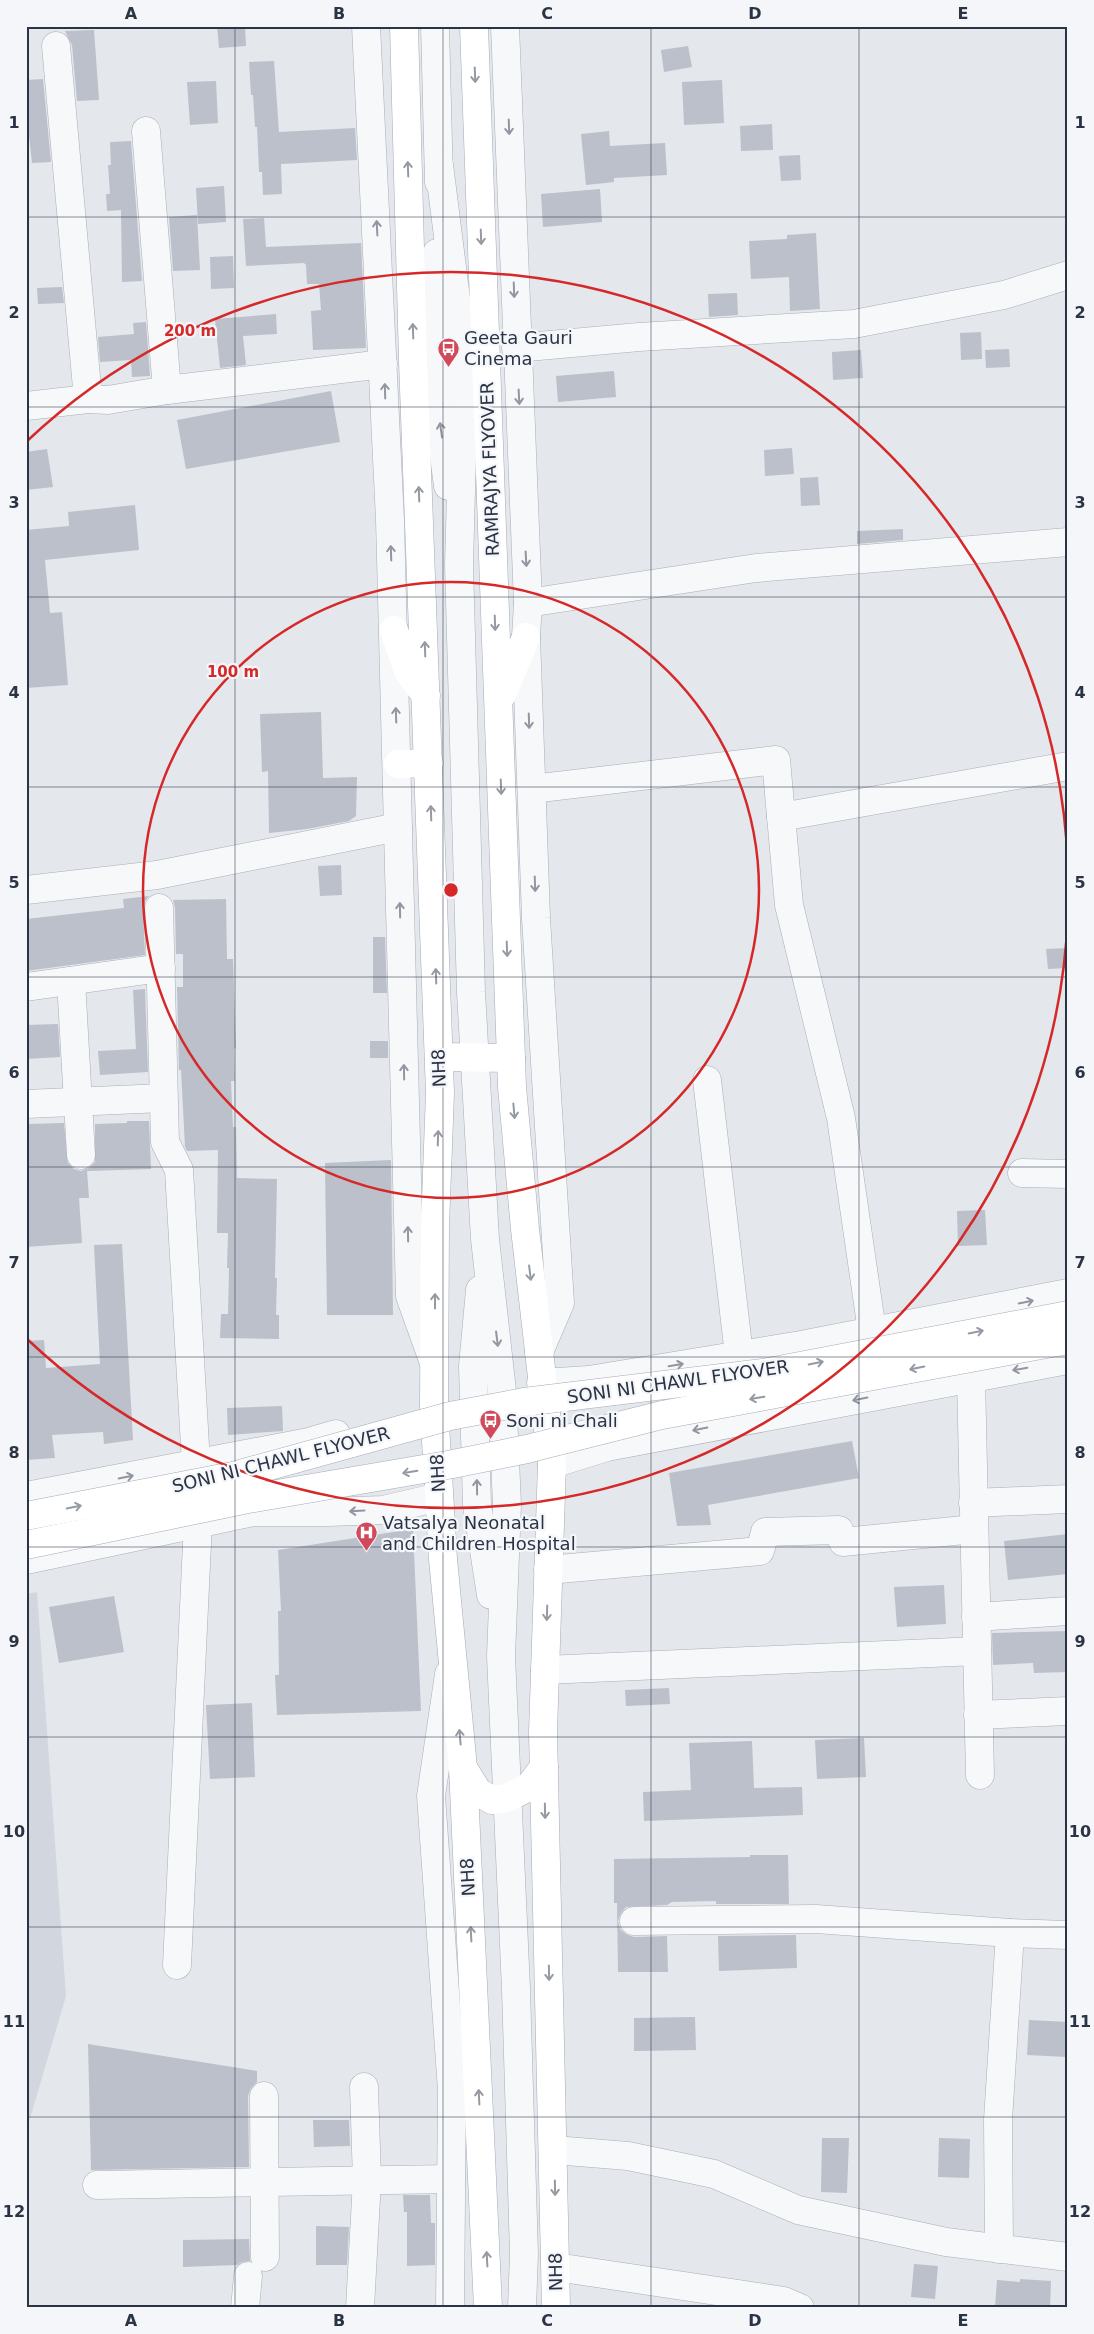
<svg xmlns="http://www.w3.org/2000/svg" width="1094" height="2334" font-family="'DejaVu Sans',sans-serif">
	<rect width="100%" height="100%" fill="#e4e7ec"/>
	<path fill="#d2d6de" d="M37,1592L66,1996L26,2132V1594Z"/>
	<g fill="#bbc0ca">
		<path d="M217,26H245L246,46L219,48Z"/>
		<path d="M94,30L99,100L77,101L72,45L65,31Z"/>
		<path d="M688,46L692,67L664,72L661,50Z"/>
		<path d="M274,61L279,132L355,128L357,160L281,164L282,194L263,195L262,172H259L257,127H255L253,95H251L249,62Z"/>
		<path d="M43,79L51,162L32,163L26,108V80Z"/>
		<path d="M722,80L724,123L684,125L682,82Z"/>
		<path d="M216,81L218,123L190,125L187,82Z"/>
		<path d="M772,124L773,150L741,151L740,126Z"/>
		<path d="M609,131L610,146L665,143L667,175L614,178V182L586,185L581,134Z"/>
		<path d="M131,141L142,281L122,282L121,210L107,211L106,194H110L108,165H111L110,142Z"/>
		<path d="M800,155L801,180L781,181L779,156Z"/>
		<path d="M224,186L226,222L198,224L196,188Z"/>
		<path d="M600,189L602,222L543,227L541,194Z"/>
		<path d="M197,215L200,270L173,271L169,217Z"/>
		<path d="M264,218L266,247L361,243L366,348L313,350L311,311L321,310L319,284H307L306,265L304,263L246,266L243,219Z"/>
		<path d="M816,233L820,309L790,311L789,277L751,279L749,241L787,239V235Z"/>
		<path d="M233,256L234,288L211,289L210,257Z"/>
		<path d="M62,287L64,303L38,304L37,288Z"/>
		<path d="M737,293L738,315L709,317L708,294Z"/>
		<path d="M276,314L277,334L243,336L246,365L220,368L215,319Z"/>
		<path d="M146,322L150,376L132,377L131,360L100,362L98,337L134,334L133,323Z"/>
		<path d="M981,332L982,359L961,360L960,333Z"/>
		<path d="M1009,349L1010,367L986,368L985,350Z"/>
		<path d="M861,350L863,378L833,380L832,352Z"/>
		<path d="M614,371L616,397L558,402L556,376Z"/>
		<path d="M331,391L340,442L186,469L177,420Z"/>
		<path d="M792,448L794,474L765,476L764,450Z"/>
		<path d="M47,449L53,487L26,490V452Z"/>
		<path d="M818,477L820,505L801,506L800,478Z"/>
		<path d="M135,505L139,550L45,560L50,613L62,612L68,685L26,688V530L69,526L68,512Z"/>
		<path d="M903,529V540L857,544V531Z"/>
		<path d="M321,712L323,778L357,777L356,816L349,821L307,829L269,833L268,771L262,772L260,714Z"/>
		<path d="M341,865L342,895L320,896L318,866Z"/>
		<path d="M149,896L145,901L143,908L145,955L26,971V919L124,908L123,899Z"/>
		<path d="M226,899L227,959H233L236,1048L234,1049L235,1081H231L233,1127H236L237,1178L277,1179L275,1278H277L276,1315H279V1339L220,1338L221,1314H228L229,1268H227L228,1233H217L218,1150L187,1151L185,1147L181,1070H179L177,987H183V954H176L175,908L173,900Z"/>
		<path d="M373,937H385L387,993H373Z"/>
		<path d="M1068,948V968L1048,969L1046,949Z"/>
		<path d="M145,989L148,1072L100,1075L98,1051L136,1049L133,990Z"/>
		<path d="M58,1024L60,1057L26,1059V1025Z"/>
		<rect x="370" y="1041" width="18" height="17"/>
		<path d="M127,1121H149L151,1169L87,1171L89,1198H79L82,1243L26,1247V1124L64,1123L68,1163L74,1169L81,1171L89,1168L95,1162V1124L127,1123Z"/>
		<path d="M391,1160L393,1315H327L325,1163Z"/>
		<path d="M985,1210L987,1245L958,1246L957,1211Z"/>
		<path d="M122,1244L133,1440L104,1444L103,1432L52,1435L55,1458L26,1460V1341L44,1340L46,1368L100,1364L94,1245Z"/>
		<path d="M282,1406L283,1431L228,1435L227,1408Z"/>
		<path d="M852,1441L859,1478L708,1505L711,1525L677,1526L669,1473Z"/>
		<path d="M413,1529L421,1711L277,1715L275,1675H279L278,1611H281L278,1550Z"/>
		<path d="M1068,1534V1574L1008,1580L1004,1541Z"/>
		<path d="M944,1585L946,1624L897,1627L894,1587Z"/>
		<path d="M114,1596L124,1652L59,1663L49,1607Z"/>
		<path d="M1068,1631V1672L1034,1673L1033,1663L993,1665L992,1633Z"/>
		<path d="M669,1688L670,1704L626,1706L625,1690Z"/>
		<path d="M252,1703L255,1777L210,1779L206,1705Z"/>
		<path d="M864,1738L866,1777L817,1779L815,1740Z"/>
		<path d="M752,1741L754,1788L802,1787L803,1815L644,1821L643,1792L691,1790L689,1743Z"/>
		<path d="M750,1855H788L789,1904H716V1901L672,1902L667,1905L626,1907L621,1913L618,1921L620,1929L626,1934L634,1937L667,1936L668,1972H618L617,1903H614V1859L750,1857Z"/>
		<path d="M796,1935L797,1968L719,1971L718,1936Z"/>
		<path d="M695,2017L696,2050L634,2051V2018Z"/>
		<path d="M1029,2020L1068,2022V2057L1027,2055Z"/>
		<path d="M88,2044L257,2071V2082L251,2088L248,2096L249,2167L91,2170Z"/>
		<path d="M313,2120H349L350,2146L314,2147Z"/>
		<path d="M822,2138H849L847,2193L821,2192Z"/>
		<path d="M939,2138L970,2139L969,2178L938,2177Z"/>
		<path d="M403,2195H430L431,2223H435V2265L407,2266V2212H404Z"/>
		<path d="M316,2226L349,2227L347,2265H316Z"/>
		<path d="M249,2239L250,2261L242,2262L237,2265L183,2267V2240Z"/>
		<path d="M914,2264L938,2266L935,2299L911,2297Z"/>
		<path d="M1020,2279L1051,2281L1050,2308L995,2307L997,2280L1020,2282Z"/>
	</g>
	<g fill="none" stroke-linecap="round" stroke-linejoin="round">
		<defs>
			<g id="minor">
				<path d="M366,26L390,520L410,1296L433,1360"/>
				<path d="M435,26L439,182"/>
				<path d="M505,26L528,603L526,637L536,918L560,1303L539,1352"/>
				<path d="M56,46L88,399"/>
				<path d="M146,131L167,390"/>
				<path d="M439,165L457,307L463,417L459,565L471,992L485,1239L502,1391L507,1505L501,1656L516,1989L524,2254L522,2308"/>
				<path d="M437,253L435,316L439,418L448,486"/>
				<path d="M516,348L639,337L854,324L1004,295L1068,275"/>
				<path d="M26,406L88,399L108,400L167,390L383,364"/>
				<path d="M528,603L756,568L1068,542"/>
				<path d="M532,789L776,760L789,905L841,1118L872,1331"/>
				<path d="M781,817L1068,766"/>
				<path d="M26,890L157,875L398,827"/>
				<path d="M159,908L165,1142L179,1170L196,1463"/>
				<path d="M71,981L81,1155"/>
				<path d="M26,987L161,968"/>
				<path d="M707,1080L739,1355"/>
				<path d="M26,1104L163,1098"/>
				<path d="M1022,1173L1068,1174"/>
				<path d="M480,1290L473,1366L477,1505L491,1595"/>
				<path d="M971,1378L980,1775"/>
				<path d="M541,1383L589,1380L801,1345L1068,1293"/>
				<path d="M552,1464L607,1447L1068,1360"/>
				<path d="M26,1496L309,1442L336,1434"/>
				<path d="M973,1503L1068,1499"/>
				<path d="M26,1560L253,1512H328L383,1510L439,1497"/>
				<path d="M548,1570L760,1551L765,1532L839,1530L843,1542L974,1529"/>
				<path d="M976,1617L1068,1611"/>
				<path d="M545,1670L977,1651"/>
				<path d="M449,1674L431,1796L452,2090L450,2308"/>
				<path d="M978,1715L1068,1711"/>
				<path d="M634,1921L816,1919L1010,1933L1068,1935"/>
				<path d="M177,1965L198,1523"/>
				<path d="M264,2096L265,2257"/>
				<path d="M554,2150L628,2156L714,2174L798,2210L946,2242L1068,2257"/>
				<path d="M97,2185L450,2179"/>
				<path d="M999,2249L998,2120L1010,1933"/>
				<path d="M556,2267L784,2301L800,2308"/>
				<path d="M245,2308L248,2276"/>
				<path d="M360,2308L367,2180L364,2087"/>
			</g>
			<g id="major">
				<path d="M404,26L413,361L440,1093L435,1226L434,1407L443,1559L463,1768L488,2308"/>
				<path d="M474,26L512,1087L525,1229L552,1464L543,1732L556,2308"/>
				<path d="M394,630L408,671L426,696"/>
				<path d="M502,695L526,637"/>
				<path d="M398,764L429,763"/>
				<path d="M439,1057L511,1058"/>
				<path d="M463,1768L478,1792L492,1800L507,1798L529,1787L544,1767"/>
			</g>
		</defs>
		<use href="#minor" stroke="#a9aeb7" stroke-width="29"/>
		<use href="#major" stroke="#a3abb8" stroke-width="29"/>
		<use href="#minor" stroke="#f7f8fa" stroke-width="28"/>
		<use href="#major" stroke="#fff" stroke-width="28"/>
		<defs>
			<g id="major-bridge">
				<path d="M26,1516L233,1476L450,1416L524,1402L763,1373L1068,1315"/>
				<path d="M26,1545L248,1499L453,1464L527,1449L662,1415L1068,1340"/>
			</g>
		</defs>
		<use href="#major-bridge" stroke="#a3abb8" stroke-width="29" stroke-linecap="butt"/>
		<use href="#major-bridge" stroke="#fff" stroke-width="28"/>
	</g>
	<defs><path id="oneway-shaft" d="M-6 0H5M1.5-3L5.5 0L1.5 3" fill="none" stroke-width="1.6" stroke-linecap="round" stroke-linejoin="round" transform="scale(1.25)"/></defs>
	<g stroke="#959aa2">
		<use href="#oneway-shaft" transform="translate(475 75) rotate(88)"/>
		<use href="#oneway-shaft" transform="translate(408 169) rotate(-92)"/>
		<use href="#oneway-shaft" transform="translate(481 237) rotate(88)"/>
		<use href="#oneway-shaft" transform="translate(413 331) rotate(-92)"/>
		<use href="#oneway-shaft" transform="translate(419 494) rotate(-92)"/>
		<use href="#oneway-shaft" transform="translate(495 623) rotate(88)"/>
		<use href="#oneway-shaft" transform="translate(425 649) rotate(-92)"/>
		<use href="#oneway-shaft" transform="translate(501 787) rotate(88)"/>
		<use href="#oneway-shaft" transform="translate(431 813) rotate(-92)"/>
		<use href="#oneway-shaft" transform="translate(507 949) rotate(88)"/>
		<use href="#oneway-shaft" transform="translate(436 976) rotate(-92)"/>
		<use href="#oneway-shaft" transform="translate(514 1111) rotate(85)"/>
		<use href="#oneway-shaft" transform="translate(438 1138) rotate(-88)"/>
		<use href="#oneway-shaft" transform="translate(530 1273) rotate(83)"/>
		<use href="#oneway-shaft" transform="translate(435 1301) rotate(-90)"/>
		<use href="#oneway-shaft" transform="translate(976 1332) rotate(-11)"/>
		<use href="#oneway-shaft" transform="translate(816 1363) rotate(-11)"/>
		<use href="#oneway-shaft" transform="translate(917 1368) rotate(169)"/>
		<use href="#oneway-shaft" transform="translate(757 1398) rotate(170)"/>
		<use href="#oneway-shaft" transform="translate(410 1472) rotate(170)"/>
		<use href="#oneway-shaft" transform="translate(74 1507) rotate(-11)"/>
		<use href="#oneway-shaft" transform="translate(547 1613) rotate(92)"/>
		<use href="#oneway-shaft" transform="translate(460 1737) rotate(-95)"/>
		<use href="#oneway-shaft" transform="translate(545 1811) rotate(89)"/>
		<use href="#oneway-shaft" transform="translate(471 1934) rotate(-93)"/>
		<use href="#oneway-shaft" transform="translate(549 1973) rotate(89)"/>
		<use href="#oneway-shaft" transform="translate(479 2097) rotate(-93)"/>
		<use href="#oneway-shaft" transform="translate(555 2188) rotate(89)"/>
		<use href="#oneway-shaft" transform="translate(487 2259) rotate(-93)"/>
	</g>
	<g stroke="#9196a0">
		<use href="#oneway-shaft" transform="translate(509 127) rotate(88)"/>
		<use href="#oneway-shaft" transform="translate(377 228) rotate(-93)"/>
		<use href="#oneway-shaft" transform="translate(514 290) rotate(88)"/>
		<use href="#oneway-shaft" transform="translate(385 391) rotate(-92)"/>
		<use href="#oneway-shaft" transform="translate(519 397) rotate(87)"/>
		<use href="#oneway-shaft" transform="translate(441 430) rotate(-98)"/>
		<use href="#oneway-shaft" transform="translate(391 553) rotate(-92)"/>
		<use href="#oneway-shaft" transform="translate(526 559) rotate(87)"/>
		<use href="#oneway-shaft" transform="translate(396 715) rotate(-92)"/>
		<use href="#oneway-shaft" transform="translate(529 721) rotate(88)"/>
		<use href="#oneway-shaft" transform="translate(535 884) rotate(88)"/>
		<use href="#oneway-shaft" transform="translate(400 910) rotate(-91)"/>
		<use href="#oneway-shaft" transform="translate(404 1072) rotate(-91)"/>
		<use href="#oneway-shaft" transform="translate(408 1234) rotate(-91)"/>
		<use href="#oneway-shaft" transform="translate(1026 1302) rotate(-11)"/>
		<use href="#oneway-shaft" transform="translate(497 1339) rotate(83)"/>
		<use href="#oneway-shaft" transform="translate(676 1365) rotate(-9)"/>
		<use href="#oneway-shaft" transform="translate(1020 1369) rotate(170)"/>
		<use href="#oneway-shaft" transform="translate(860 1399) rotate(169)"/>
		<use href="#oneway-shaft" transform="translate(700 1429) rotate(169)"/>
		<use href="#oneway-shaft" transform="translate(126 1477) rotate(-11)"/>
		<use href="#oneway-shaft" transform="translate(477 1487) rotate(-91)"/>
		<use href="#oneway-shaft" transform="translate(357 1511) rotate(177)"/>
	</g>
	<path fill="none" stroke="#2b3445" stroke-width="1" stroke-opacity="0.55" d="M235,26V2308M443,26V2308M651,26V2308M859,26V2308M26,217H1068M26,407H1068M26,597H1068M26,787H1068M26,977H1068M26,1167H1068M26,1357H1068M26,1547H1068M26,1737H1068M26,1927H1068M26,2117H1068"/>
	<g fill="none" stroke="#d62828" stroke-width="2.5">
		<circle cx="451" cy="890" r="308"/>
		<path d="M1068 912A617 617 0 0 1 26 1338M26 442A617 617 0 0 1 1068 868"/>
	</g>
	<defs>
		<symbol id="bus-pin" viewBox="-11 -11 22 30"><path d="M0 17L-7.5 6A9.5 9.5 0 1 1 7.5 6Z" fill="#d1495b" stroke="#f4f6f9"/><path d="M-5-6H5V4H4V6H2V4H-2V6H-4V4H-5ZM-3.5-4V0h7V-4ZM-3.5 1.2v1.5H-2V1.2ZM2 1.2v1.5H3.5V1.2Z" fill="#fff"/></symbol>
		<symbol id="hospital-pin" viewBox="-11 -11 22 30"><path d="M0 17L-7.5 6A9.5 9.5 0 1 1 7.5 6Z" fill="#d1495b" stroke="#f4f6f9"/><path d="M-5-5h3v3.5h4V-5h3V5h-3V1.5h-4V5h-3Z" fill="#fff"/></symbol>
	</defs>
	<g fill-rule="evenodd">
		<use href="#bus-pin" x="436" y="336" width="25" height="34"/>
		<use href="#bus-pin" x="478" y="1408" width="25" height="34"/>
		<use href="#hospital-pin" x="354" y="1520" width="25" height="34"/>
	</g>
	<g text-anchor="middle" stroke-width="4.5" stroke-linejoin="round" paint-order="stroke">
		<g font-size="18" fill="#2b3445" stroke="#f4f6f9" text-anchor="start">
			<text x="464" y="344">Geeta Gauri<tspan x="464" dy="21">Cinema</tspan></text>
			<text x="506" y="1427">Soni ni Chali</text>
			<text x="382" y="1529">Vatsalya Neonatal<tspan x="382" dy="21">and Children Hospital</tspan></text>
		</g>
		<g font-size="18" fill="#2b3445" stroke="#f4f6f9">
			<text transform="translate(490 469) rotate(-92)" y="6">RAMRAJYA FLYOVER</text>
			<text transform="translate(439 1068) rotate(-92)" y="6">NH8</text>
			<text transform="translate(678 1382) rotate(-8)" y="6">SONI NI CHAWL FLYOVER</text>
			<text transform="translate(281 1460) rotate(-14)" y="6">SONI NI CHAWL FLYOVER</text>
			<text transform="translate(438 1473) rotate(-93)" y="6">NH8</text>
			<text transform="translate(468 1877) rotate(-93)" y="6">NH8</text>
			<text transform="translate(556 2272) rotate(-91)" y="6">NH8</text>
		</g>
	</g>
	<circle cx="451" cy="890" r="8" fill="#d62828" stroke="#f4f6f9" stroke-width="2.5"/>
	<g font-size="15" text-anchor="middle" font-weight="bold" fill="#d62828" stroke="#f4f6f9" stroke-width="4.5" stroke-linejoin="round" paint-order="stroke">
		<text x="190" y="336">200 m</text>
		<text x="233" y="677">100 m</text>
	</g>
	<rect width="1094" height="2334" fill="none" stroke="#f4f6f9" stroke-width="55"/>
	<rect x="28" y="28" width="1038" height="2278" fill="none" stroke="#2b3445" stroke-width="2"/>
	<g font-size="16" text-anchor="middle" font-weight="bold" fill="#2b3445">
		<text x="131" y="19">A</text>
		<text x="339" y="19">B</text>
		<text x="547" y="19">C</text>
		<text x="755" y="19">D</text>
		<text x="963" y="19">E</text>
		<text x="14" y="128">1</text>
		<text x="1080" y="128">1</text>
		<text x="14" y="318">2</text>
		<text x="1080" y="318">2</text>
		<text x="14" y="508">3</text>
		<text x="1080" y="508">3</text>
		<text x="14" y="698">4</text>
		<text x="1080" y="698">4</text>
		<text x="14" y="888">5</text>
		<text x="1080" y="888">5</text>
		<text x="14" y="1078">6</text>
		<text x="1080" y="1078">6</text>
		<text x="14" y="1268">7</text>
		<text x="1080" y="1268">7</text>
		<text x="14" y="1458">8</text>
		<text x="1080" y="1458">8</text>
		<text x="14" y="1647">9</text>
		<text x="1080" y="1647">9</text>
		<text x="14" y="1837">10</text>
		<text x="1080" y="1837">10</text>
		<text x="14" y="2027">11</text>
		<text x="1080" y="2027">11</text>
		<text x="14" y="2217">12</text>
		<text x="1080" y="2217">12</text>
		<text x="131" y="2326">A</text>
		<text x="339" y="2326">B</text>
		<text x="547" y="2326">C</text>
		<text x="755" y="2326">D</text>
		<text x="963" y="2326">E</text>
	</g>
</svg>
